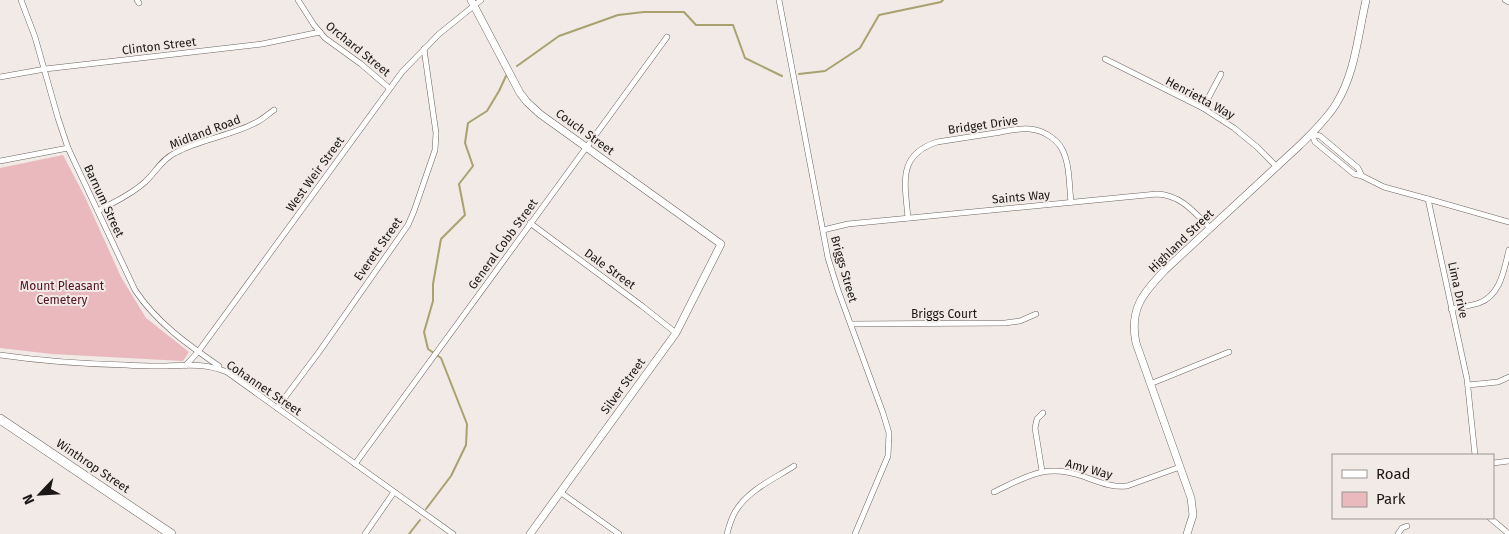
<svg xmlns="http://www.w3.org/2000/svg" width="1509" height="534" font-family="'Fira Sans',sans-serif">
	<rect width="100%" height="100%" fill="#f1eae6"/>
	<path fill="#e9b9be" d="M63,155L85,197L121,277L146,318L189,352L183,361L52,354L0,348V168Z"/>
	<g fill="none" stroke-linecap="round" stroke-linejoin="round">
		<g stroke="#a9a170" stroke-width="2">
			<path d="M517,66L559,36L618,15L644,12H684L696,25H733L745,58L782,76"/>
			<path d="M799,74L825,71L860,48L879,15L941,2L943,0"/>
			<path d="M426,509L451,476L466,445L467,424L441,358L428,349L424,332L433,301V284L441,239L465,215L459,184L473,166L465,143L468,123L487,111L499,91L506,76"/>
			<path d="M409,534L420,520"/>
		</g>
		<defs>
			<g id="street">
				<path d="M21,0L35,37L58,118L68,148L135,290C156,322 188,345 219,366"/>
				<path d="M137,0L139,3"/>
				<path d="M298,0L314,25L325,38L361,64L389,88"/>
				<path d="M779,0L828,258L838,290L883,413L889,433L888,456L855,534"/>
				<path d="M1505,0L1509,2"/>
				<path d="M1105,59L1203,108L1234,128L1257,147L1277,167"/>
				<path d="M0,77L45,69L262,44L320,32"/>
				<path d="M1203,108L1221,74"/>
				<path d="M1312,134L1315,142L1354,174L1362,176L1384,187L1428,199L1467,379L1475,455"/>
				<path d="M1312,134L1320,136L1358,168L1362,176"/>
				<path d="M0,161L68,148"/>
				<path d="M1428,199L1509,222"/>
				<path d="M98,211C114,202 131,195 145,182C155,173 162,159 175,153C200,139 231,136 255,123C262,120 268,114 274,110"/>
				<path d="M908,218C905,183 897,155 937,142C957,139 976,136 995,133C1006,131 1018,128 1030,129C1042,130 1056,138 1062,149C1070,164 1069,185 1071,202"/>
				<path d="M530,223L642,306L676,333"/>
				<path d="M823,230L848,224L1157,194C1181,195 1194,212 1210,228"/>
				<path d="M1451,309C1460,307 1470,306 1479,303C1501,295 1504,269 1509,250"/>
				<path d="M851,324L1005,323L1020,321L1036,314"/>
				<path d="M0,355C41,361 84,364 126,365C138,366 151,366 164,366C186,365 206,363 227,372L453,534"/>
				<path d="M186,365L198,352L402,72L439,34L481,0"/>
				<path d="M1150,384L1229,352"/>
				<path d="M1468,385L1498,382L1509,377"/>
				<path d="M277,408L319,352L408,225L414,211L435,150L436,133L424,49"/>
				<path d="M1493,463L1509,461"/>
				<path d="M355,464L667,37"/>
				<path d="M1042,471L1035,428L1037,419L1043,413"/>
				<path d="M560,492L619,534"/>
				<path d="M994,492C1026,477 1045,463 1082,476C1097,481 1111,488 1127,486L1180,467"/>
				<path d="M1490,518L1509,534"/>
				<path d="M365,534L394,492"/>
				<path d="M727,534C729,526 731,519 735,512C748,490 774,479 794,466"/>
				<path d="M1398,534L1402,528L1407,526"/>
			</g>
			<g id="secondary">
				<path d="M471,0L520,93L527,102L540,114L721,244L676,333L530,534"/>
				<path d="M1187,534L1193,515L1191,498L1136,343C1129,309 1143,293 1165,270L1300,145C1313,132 1326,120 1336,104C1355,74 1358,35 1366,0"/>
			</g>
			<path id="highway" d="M0,419L171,534"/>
		</defs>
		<use href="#street" stroke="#6b6561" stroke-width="6"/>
		<use href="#secondary" stroke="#6b6561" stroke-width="8"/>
		<use href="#highway" stroke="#6b6561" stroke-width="10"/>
		<use href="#street" stroke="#fff" stroke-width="5"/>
		<use href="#secondary" stroke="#fff" stroke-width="7"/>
		<use href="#highway" stroke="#fff" stroke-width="9"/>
	</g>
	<g text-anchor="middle" stroke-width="4" stroke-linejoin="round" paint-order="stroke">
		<g font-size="12" fill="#1a1716" stroke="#f1eae6">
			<text transform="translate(159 46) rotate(-7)" y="4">Clinton Street</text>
			<text transform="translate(358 49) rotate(39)" y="4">Orchard Street</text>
			<text transform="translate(1200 98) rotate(28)" y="4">Henrietta Way</text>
			<text transform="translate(983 125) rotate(-8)" y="4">Bridget Drive</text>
			<text transform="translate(205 132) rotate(-21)" y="4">Midland Road</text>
			<text transform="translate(585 132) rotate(36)" y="4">Couch Street</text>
			<text transform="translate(315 174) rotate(-54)" y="4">West Weir Street</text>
			<text transform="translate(1021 197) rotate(-5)" y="4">Saints Way</text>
			<text transform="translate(104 201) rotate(65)" y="4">Barnum Street</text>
			<text transform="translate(1181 241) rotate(-44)" y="4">Highland Street</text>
			<text transform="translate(503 244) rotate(-54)" y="4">General Cobb Street</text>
			<text transform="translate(378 249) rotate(-55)" y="4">Everett Street</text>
			<text transform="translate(610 269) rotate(36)" y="4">Dale Street</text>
			<text transform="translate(844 269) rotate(74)" y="4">Briggs Street</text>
			<text transform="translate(1458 290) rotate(78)" y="4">Lima Drive</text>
			<text x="944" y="318">Briggs Court</text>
			<text transform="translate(623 386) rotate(-54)" y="4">Silver Street</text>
			<text transform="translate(264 388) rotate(34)" y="4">Cohannet Street</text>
			<text transform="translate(93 466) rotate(34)" y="4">Winthrop Street</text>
			<text transform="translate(1089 469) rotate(15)" y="4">Amy Way</text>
		</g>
		<g font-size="12" fill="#551322" stroke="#f1eae6">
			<text x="62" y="290">Mount Pleasant<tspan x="62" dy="14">Cemetery</tspan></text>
		</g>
	</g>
	<rect x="1332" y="454" width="162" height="65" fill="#f1eae6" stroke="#9b9693"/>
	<rect x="1342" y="470" width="25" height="8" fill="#ffffff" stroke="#9b9693"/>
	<text x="1376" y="479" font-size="15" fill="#1a1716">Road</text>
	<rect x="1342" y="492" width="25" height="15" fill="#e9b9be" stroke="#9b9693"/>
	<text x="1376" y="504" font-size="15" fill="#1a1716">Park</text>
	<g transform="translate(40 494) rotate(245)" stroke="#f1eae6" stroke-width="4" paint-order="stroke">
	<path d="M0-4L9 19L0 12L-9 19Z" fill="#1a1716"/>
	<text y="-8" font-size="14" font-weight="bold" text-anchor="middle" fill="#1a1716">N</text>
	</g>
</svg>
